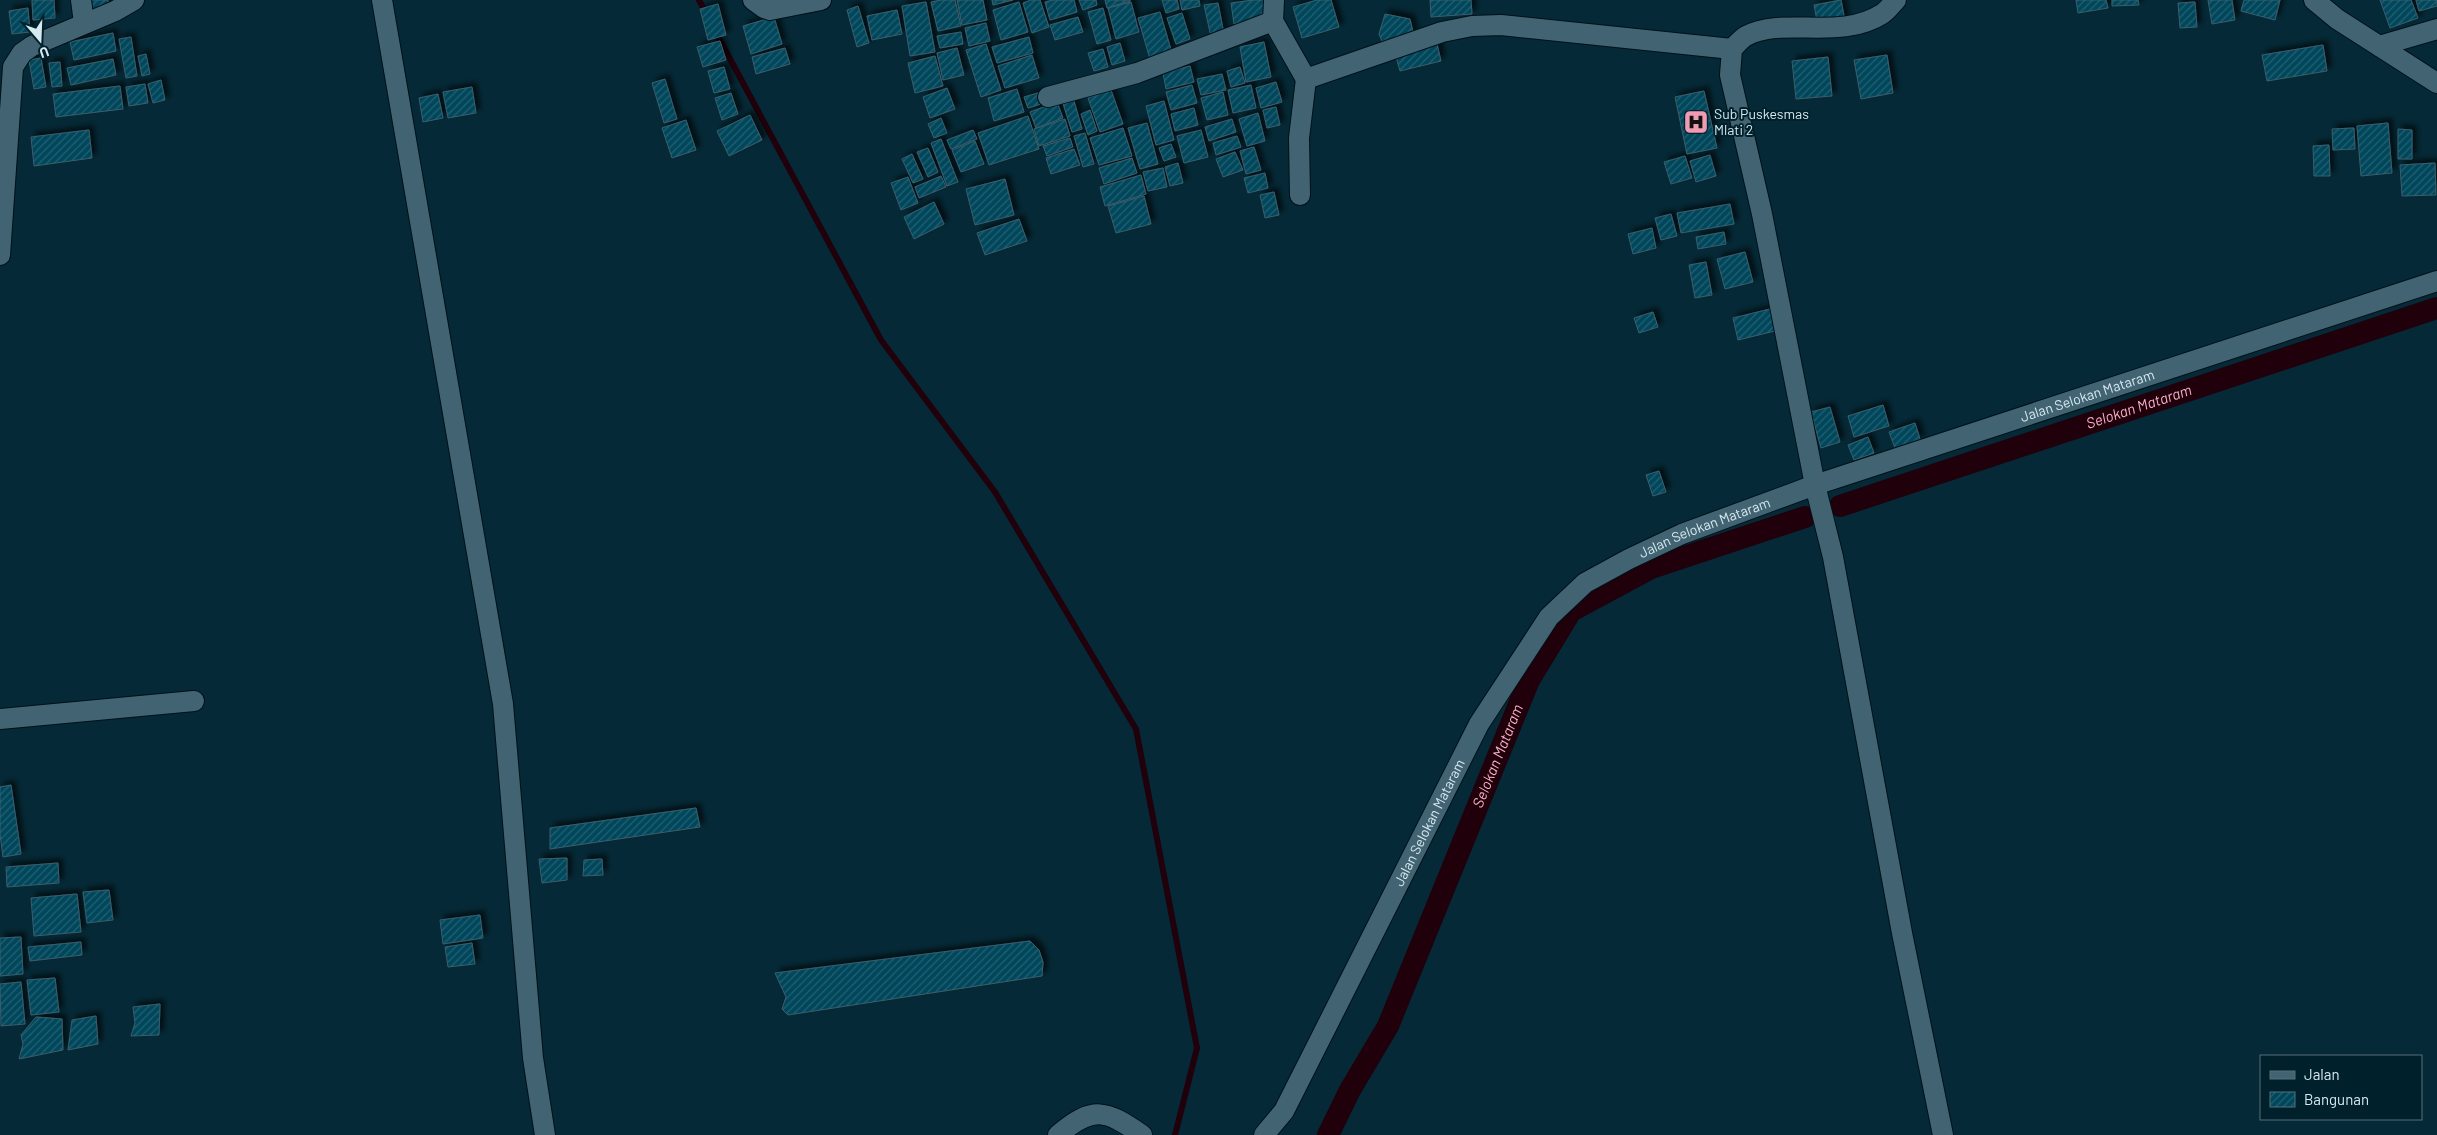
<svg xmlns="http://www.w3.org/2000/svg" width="2437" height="1135" font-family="Barlow,sans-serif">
	<defs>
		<pattern id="building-hatch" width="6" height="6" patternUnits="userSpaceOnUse" patternTransform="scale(1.25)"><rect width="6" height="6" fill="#00465b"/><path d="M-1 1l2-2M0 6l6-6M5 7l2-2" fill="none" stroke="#246173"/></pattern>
		<filter id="shadow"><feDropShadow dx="4.5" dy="-4.5" stdDeviation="2.5" flood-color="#0009"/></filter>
	</defs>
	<rect width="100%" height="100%" fill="#052936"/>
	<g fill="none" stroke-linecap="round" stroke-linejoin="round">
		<g stroke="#20000b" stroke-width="6">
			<path d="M699,0L707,15"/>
			<path d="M715,31L881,340L995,492L1136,729L1197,1048L1175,1135"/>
		</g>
		<g stroke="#20000b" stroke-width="22">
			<path id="s1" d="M1840,506L2437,308"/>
			<path id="s2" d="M1328,1135L1350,1090L1388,1026L1529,680L1571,611L1651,568L1805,517"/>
		</g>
	</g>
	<g fill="url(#building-hatch)" stroke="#3c5e6c" filter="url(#shadow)">
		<path d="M32,0H54L55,18L33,20Z"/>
		<path d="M82,0H108L109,13L84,16Z"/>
		<path d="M941,0H955L961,26L938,31L931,2Z"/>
		<path d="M957,0H983L987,20L962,25Z"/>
		<path d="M992,0H1013L993,5Z"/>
		<path d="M1031,0H1040L1049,27L1032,33L1023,3Z"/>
		<path d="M1053,0H1074L1077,12L1050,20L1045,2Z"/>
		<path d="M1079,0H1096L1097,5L1083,10Z"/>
		<path d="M1105,0H1130V1L1107,8Z"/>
		<path d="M1162,0H1177L1179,9L1166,13Z"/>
		<path d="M1180,0H1199L1200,6L1182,10Z"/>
		<path d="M1253,0H1266L1267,15L1234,24L1231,3Z"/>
		<path d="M1317,0H1331L1339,27L1302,38L1293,7Z"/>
		<path d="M1430,0H1471L1472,14L1431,17Z"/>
		<path d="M1841,0L1845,21L1818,26L1814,5Z"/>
		<path d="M2076,0H2106L2108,8L2078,13Z"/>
		<path d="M2112,0H2138L2139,5L2112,6Z"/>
		<path d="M2208,0H2232L2235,20L2212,24Z"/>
		<path d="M2244,0H2280L2275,20L2241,11Z"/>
		<path d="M2380,0H2411L2418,18L2390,28Z"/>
		<path d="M2416,0H2437V6L2419,11Z"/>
		<path d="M926,2L935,52L910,56L902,6Z"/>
		<path d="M1019,2L1028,32L1001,40L993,10Z"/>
		<path d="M1131,2L1139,32L1116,39L1108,8Z"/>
		<path d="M2195,2L2197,27L2180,28L2178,3Z"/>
		<path d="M1218,3L1224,34L1211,37L1204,5Z"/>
		<path d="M718,4L726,35L708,40L700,9Z"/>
		<path d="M858,6L869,43L857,47L847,10Z"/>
		<path d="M28,8L30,32L12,34L9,11Z"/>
		<path d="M1103,8L1111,40L1097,44L1088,12Z"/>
		<path d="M897,10L902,34L872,40L867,16Z"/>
		<path d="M1160,12L1172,53L1150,59L1138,18Z"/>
		<path d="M1182,13L1190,39L1176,44L1167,18Z"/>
		<path d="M1385,14L1410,19L1414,36L1384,46L1379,34Z"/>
		<path d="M774,17L782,44L751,54L743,26Z"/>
		<path d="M1078,17L1083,32L1055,40L1050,25Z"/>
		<path d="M986,23L990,41L969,46L965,28Z"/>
		<path d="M961,32L963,44L940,48L937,36Z"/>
		<path d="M113,33L116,51L74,60L70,42Z"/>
		<path d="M131,37L137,76L126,78L119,39Z"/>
		<path d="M1029,37L1033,53L997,63L992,47Z"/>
		<path d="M720,41L726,60L703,67L697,47Z"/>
		<path d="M1264,42L1271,77L1246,82L1240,47Z"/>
		<path d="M1120,43L1125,61L1112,65L1107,47Z"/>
		<path d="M986,44L1001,90L981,97L966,50Z"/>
		<path d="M1437,44L1441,61L1400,71L1395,53Z"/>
		<path d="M2323,45L2327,71L2267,81L2262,55Z"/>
		<path d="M785,48L790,64L756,74L752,57Z"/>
		<path d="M957,48L964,75L943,80L937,53Z"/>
		<path d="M1103,49L1108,67L1094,71L1088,53Z"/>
		<path d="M146,54L150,74L142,76L138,56Z"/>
		<path d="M1032,55L1039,78L1005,88L998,66Z"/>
		<path d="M1887,55L1893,93L1861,99L1854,60Z"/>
		<path d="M935,56L943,86L915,93L908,63Z"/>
		<path d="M1828,57L1832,96L1796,99L1792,61Z"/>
		<path d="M41,58L46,87L34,89L29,60Z"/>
		<path d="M113,59L116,75L71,85L67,68Z"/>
		<path d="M60,62L62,86L52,87L49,63Z"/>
		<path d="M1190,66L1194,82L1166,89L1163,73Z"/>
		<path d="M724,67L730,89L714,93L708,71Z"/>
		<path d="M1240,67L1245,83L1231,87L1227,71Z"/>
		<path d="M1222,74L1226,90L1201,95L1197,79Z"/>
		<path d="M665,79L677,119L664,123L652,83Z"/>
		<path d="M161,80L165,100L153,103L148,84Z"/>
		<path d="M1276,82L1282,102L1261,108L1256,88Z"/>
		<path d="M145,84L148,103L129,106L126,87Z"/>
		<path d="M1192,85L1197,103L1171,110L1166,92Z"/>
		<path d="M1251,85L1256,108L1233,113L1228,90Z"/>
		<path d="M120,86L123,109L56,117L53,94Z"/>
		<path d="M472,87L476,113L448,118L443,92Z"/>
		<path d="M947,88L955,109L930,118L923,97Z"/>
		<path d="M1017,89L1024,112L994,121L988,98Z"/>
		<path d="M1111,90L1123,124L1100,132L1088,98Z"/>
		<path d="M1704,91L1717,148L1687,154L1675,97Z"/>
		<path d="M1041,92L1044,103L1028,108L1024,97Z"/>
		<path d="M1223,92L1228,115L1207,120L1201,98Z"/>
		<path d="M731,93L738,114L722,120L715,98Z"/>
		<path d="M438,94L443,118L423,122L419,98Z"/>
		<path d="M1072,94L1082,129L1072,132L1061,97Z"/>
		<path d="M1164,101L1174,140L1156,145L1146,106Z"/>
		<path d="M1057,102L1063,118L1036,128L1030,112Z"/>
		<path d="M1276,107L1280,125L1267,128L1263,110Z"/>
		<path d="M1194,108L1198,125L1175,131L1171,114Z"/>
		<path d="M1090,110L1097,131L1088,135L1081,114Z"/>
		<path d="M1258,113L1265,141L1247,146L1239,119Z"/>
		<path d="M750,115L762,140L729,156L717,131Z"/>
		<path d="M1028,116L1039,149L989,165L978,133Z"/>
		<path d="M941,118L947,133L934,138L928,124Z"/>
		<path d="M1065,119L1070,136L1039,146L1034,129Z"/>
		<path d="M1232,119L1236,132L1209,141L1205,127Z"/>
		<path d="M686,120L696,150L672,158L662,128Z"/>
		<path d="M1147,123L1158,164L1140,169L1128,128Z"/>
		<path d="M2388,123L2392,173L2361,176L2357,126Z"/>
		<path d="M1123,128L1132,156L1099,165L1090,138Z"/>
		<path d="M2354,128L2355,149L2333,150L2332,129Z"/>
		<path d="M2398,129L2412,130V159H2398Z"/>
		<path d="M89,130L92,158L34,166L31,137Z"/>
		<path d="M973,130L977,139L951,149L947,140Z"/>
		<path d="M1201,130L1208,157L1184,163L1177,136Z"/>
		<path d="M1085,133L1094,164L1083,167L1074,136Z"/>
		<path d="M1237,136L1241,147L1216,155L1213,143Z"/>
		<path d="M1070,138L1073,147L1047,156L1043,146Z"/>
		<path d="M941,139L958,182L947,186L931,143Z"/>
		<path d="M975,141L984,164L961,172L952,150Z"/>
		<path d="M1171,144L1176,157L1164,161L1159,148Z"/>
		<path d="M2329,145L2330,176H2314L2313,146Z"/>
		<path d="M1254,147L1261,170L1246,174L1240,151Z"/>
		<path d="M928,148L938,172L928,177L917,152Z"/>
		<path d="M1074,149L1080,165L1051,174L1046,158Z"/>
		<path d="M1235,152L1243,170L1223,177L1216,159Z"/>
		<path d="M912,154L923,179L913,183L902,159Z"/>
		<path d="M1710,155L1716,176L1696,182L1690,161Z"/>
		<path d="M1685,156L1692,178L1671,184L1664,162Z"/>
		<path d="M1132,158L1137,173L1104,184L1099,168Z"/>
		<path d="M1178,163L1183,183L1170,186L1165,167Z"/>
		<path d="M2435,163L2436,195L2402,196L2400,165Z"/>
		<path d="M1163,168L1167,187L1148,191L1143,172Z"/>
		<path d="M1265,173L1268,188L1248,193L1244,178Z"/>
		<path d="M1141,175L1146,194L1105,206L1100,187Z"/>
		<path d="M941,176L946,187L919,198L915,187Z"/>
		<path d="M908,177L918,203L901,210L891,183Z"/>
		<path d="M1005,179L1014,215L975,225L966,189Z"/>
		<path d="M1274,192L1279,215L1265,218L1260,195Z"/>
		<path d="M1144,196L1151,224L1116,233L1108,206Z"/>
		<path d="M934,202L944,224L914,239L904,217Z"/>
		<path d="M1730,204L1734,224L1681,233L1677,213Z"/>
		<path d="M1671,214L1677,236L1661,240L1655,218Z"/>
		<path d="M1019,219L1027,241L985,255L977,233Z"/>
		<path d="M1652,228L1656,248L1633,254L1628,234Z"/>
		<path d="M1724,232L1726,244L1698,249L1696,237Z"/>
		<path d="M1745,252L1753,282L1725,289L1717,259Z"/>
		<path d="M1706,262L1712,295L1695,298L1689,265Z"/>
		<path d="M1774,308L1779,330L1738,340L1733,318Z"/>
		<path d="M1653,312L1658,327L1639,333L1634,318Z"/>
		<path d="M1883,405L1889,426L1854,437L1848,416Z"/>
		<path d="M1830,407L1840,442L1821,448L1811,412Z"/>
		<path d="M1915,423L1920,439L1895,448L1889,432Z"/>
		<path d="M1868,437L1874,453L1854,460L1848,445Z"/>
		<path d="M1659,471L1666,492L1653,496L1646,475Z"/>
		<path d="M11,785L21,854L3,857L0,834V787Z"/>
		<path d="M696,808L700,827L550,849V828Z"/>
		<path d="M567,858V880L542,883L539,859Z"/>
		<path d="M602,859L603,875L583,876L584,860Z"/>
		<path d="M58,863L59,883L7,887L6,867Z"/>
		<path d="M109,890L113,920L87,923L83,892Z"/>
		<path d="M77,894L81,932L34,936L31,898Z"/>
		<path d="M480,915L483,938L443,944L440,920Z"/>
		<path d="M21,937L23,974L0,976V938Z"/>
		<path d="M1030,941L1039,950L1043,962L1042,976L788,1015L782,1009L786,997L775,973Z"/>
		<path d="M81,942L82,955L30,961L28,947Z"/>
		<path d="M472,943L475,964L448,967L445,947Z"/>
		<path d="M55,978L59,1012L31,1015L27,980Z"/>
		<path d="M21,982L25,1024L1,1026L0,984Z"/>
		<path d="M160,1004L159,1035L131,1036L135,1023L133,1007Z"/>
		<path d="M96,1016L98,1044L68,1050L72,1020Z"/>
		<path d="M36,1017L62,1019L63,1050L19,1059L23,1044L21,1035Z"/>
	</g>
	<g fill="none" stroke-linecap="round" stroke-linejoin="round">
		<defs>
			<g id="minor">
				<path d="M81,0L84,23"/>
				<path d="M382,0L503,704L533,1058L545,1135"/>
				<path d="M753,0L764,8L770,10L821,0"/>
				<path d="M1274,0L1273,21L1306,79L1442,32L1472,26L1501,25L1732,49"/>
				<path d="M1896,0C1892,4 1887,11 1882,14C1840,41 1783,16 1746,36C1741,39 1736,45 1732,49L1730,75L1762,214L1815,485L1833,557L1902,933L1943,1135"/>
				<path d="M2314,0L2337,19L2437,83"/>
				<path d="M2379,46L2437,29"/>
				<path d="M1048,97L1137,73L1273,21"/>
				<path d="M1300,195L1299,138L1306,79"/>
				<path d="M0,255L13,67L22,53L32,46L115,11L134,0"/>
				<path d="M0,719L194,701"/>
				<path d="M1058,1135C1093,1105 1106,1110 1142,1135"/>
				<path id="s3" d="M1264,1135L1284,1111L1479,724L1549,617L1585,583L1629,559L1682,534L1815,485L2437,281"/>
			</g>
		</defs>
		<use href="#minor" stroke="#00111a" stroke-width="22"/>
		<use href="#minor" stroke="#426472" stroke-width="20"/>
	</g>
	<defs>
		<symbol id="hospital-square" viewBox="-11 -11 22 22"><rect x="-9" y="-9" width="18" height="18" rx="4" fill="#f09ab4" stroke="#00202b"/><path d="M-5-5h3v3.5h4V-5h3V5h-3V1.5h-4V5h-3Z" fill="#111"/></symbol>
	</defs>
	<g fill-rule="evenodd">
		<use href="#hospital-square" x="1682" y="108" width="28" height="28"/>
	</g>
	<g text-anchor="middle" stroke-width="4" stroke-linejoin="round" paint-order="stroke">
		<g font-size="14" fill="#d6e9f1" stroke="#00202b" text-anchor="start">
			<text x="1714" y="119">Sub Puskesmas<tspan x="1714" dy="16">Mlati 2</tspan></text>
		</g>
		<g font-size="14" fill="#d6e9f1" stroke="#00202b">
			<text dy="5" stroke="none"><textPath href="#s3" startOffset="1179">Jalan Selokan Mataram</textPath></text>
			<text dy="5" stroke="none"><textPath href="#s3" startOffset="774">Jalan Selokan Mataram</textPath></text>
			<text dy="5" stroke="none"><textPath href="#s3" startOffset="354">Jalan Selokan Mataram</textPath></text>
		</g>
		<g font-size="15" font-style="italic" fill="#f9b1c6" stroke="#00202b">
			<text dy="5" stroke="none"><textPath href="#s1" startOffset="315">Selokan Mataram</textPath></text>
			<text dy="5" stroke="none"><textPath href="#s2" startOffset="416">Selokan Mataram</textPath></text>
		</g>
	</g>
	<rect x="2260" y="1055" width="162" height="65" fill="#00202b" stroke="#56707a"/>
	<rect x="2270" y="1071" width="25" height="8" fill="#426472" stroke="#56707a"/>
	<text x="2304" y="1080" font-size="15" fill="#d6e9f1">Jalan</text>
	<rect x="2270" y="1092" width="25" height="15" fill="url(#building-hatch)" stroke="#56707a"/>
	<text x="2304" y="1105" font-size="15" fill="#d6e9f1">Bangunan</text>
	<g transform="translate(40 40) rotate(161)" stroke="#00202b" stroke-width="4" paint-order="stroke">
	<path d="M0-4L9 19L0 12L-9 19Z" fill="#d6e9f1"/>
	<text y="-8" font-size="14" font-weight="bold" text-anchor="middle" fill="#d6e9f1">U</text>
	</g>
</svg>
